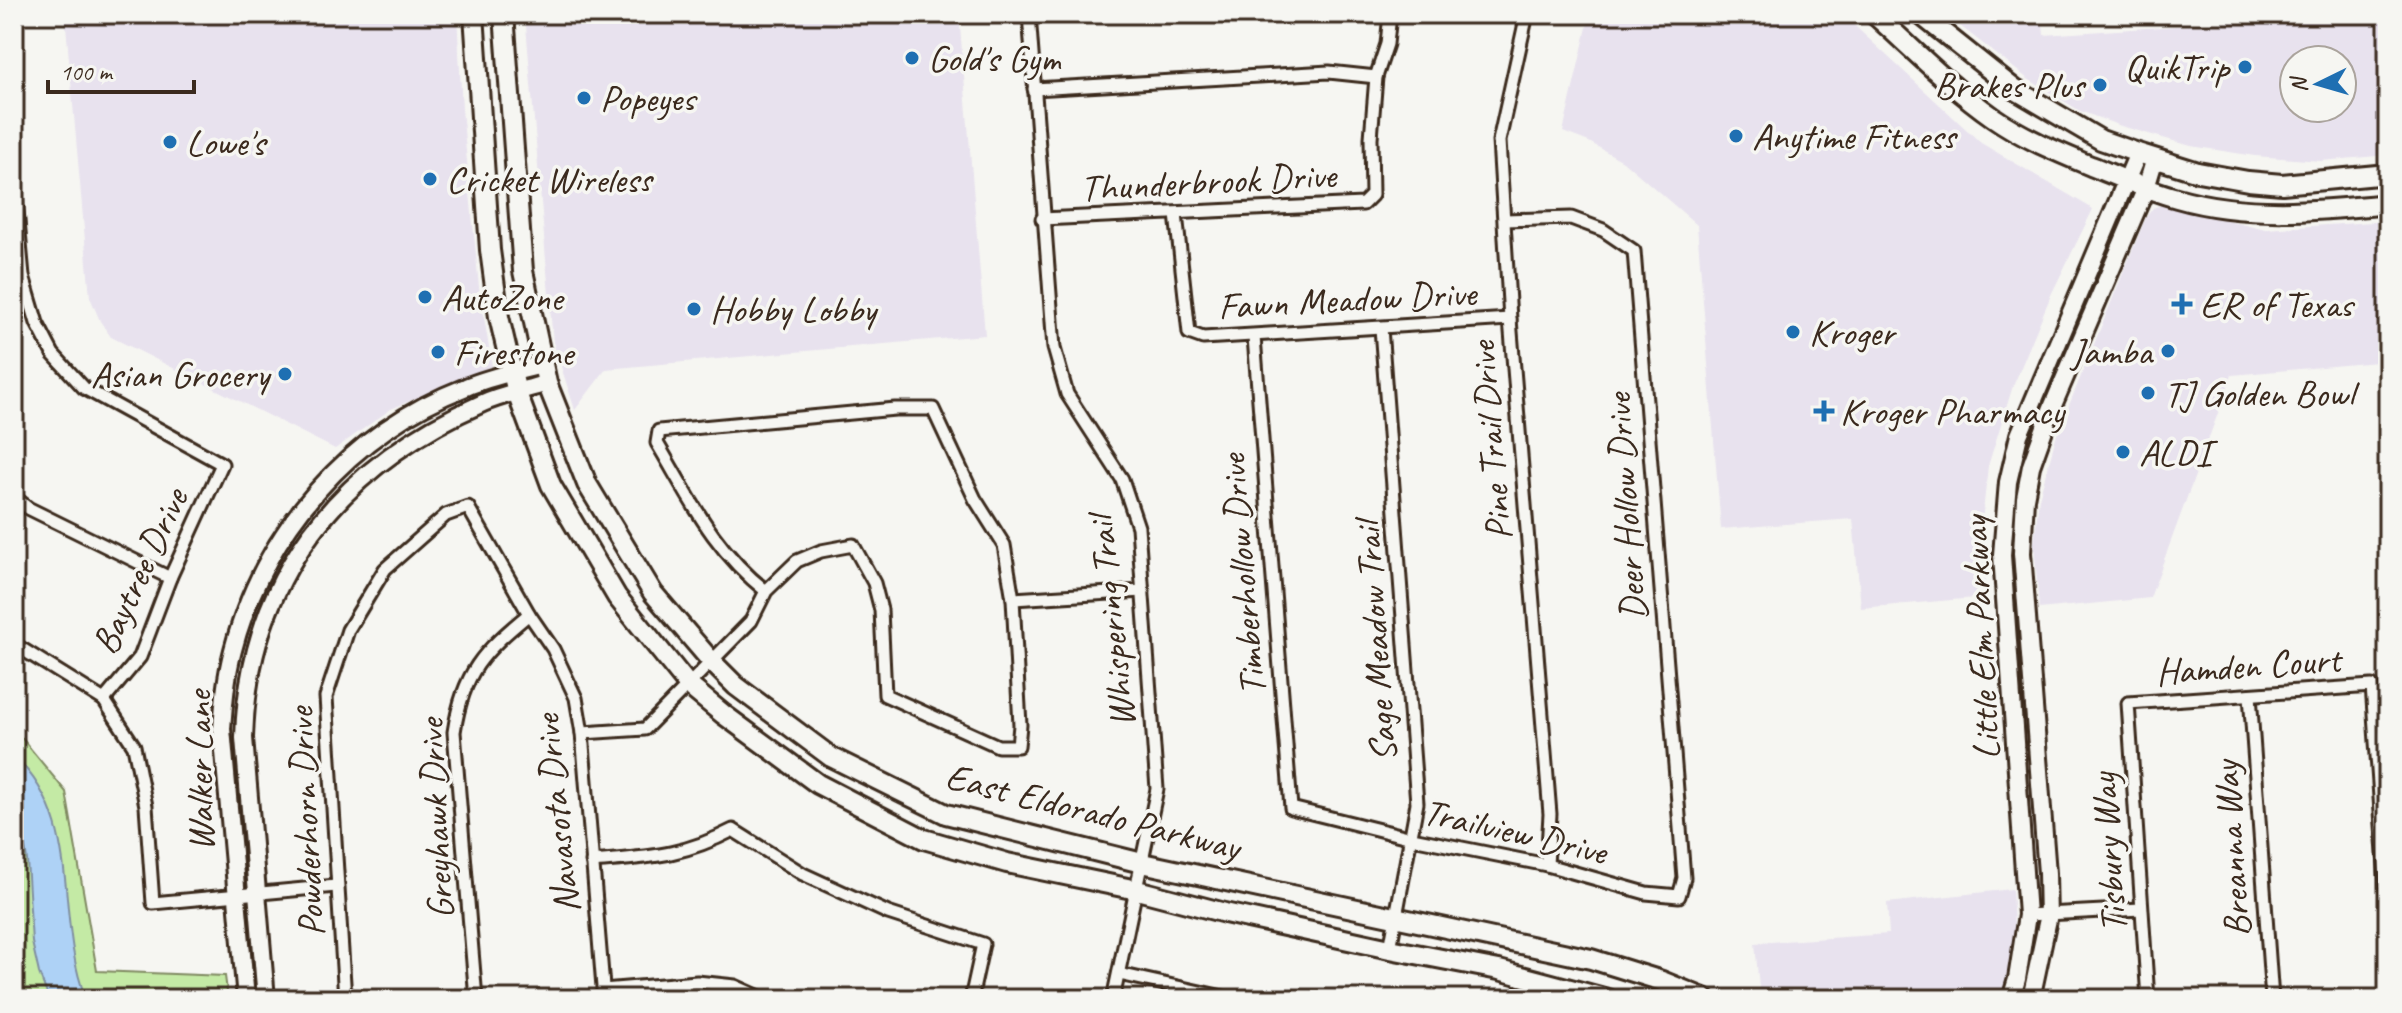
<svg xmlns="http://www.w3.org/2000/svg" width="2402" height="1013" font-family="Caveat,sans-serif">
	<rect width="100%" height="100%" fill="#f6f6f2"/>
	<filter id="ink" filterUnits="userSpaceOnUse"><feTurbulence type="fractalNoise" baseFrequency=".0125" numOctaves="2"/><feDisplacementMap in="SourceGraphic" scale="16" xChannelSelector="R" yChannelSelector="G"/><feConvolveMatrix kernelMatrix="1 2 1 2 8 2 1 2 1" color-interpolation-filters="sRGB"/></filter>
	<g filter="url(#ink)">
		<g fill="#e8e2ee" fill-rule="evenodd">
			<path d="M65,14H457L462,109L479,287L492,366L391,409L335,449L111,337L100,321L90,297Z"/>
			<path d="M525,14H959L985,335L606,369L575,410L553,342Z"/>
			<path d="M1590,14H1842L1981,143L2093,209L2051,295L2012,389L1988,466L1981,531L1986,597L1861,608L1853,519L1721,529L1697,225L1623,161L1589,142L1563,132Z"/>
			<path d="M1945,14H2042L2044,35L2308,17V14H2388V155L2321,161L2255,156L2191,146L2121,126L2080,111L2028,79ZM2294,60H2342V108H2294Z"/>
			<path d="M2161,205L2266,229L2388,221V361L2232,375L2150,598L2039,609L2034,543L2039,498L2056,437L2146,217L2153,208Z"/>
			<path d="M2012,889L2015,943L2002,999H1760L1755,943L1889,934L1887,903Z"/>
		</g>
		<path fill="#c4eaa5" stroke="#808a62" stroke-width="2" d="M14,733L21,737L66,792L97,971L225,976L228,999H17Z"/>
		<path fill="#aed2f6" stroke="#808fa0" stroke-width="2" d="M14,756C85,823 53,915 86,999H49L39,973L32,942L27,860L21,823L14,805Z"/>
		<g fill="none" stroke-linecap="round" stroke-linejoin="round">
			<defs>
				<g id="street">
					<path d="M1029,14L1054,348L1067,394L1122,479L1138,527L1157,789L1113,999"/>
					<path d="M1527,14L1499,141L1510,319L1550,814L1547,865"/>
					<path d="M1034,89L1329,72L1376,77"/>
					<path d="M14,177L23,276L37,323L53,354L84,388L222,464L170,578L140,657L104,700"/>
					<path d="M1176,214L1189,333L1203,338L1510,319"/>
					<path d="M1042,219L1363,204L1372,195L1371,138L1376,77L1387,44L1390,14"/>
					<path d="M1381,328L1417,803L1390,949"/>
					<path d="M1254,337L1291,808L1412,838L1547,865L1646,893L1679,896L1684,878L1634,251L1603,230L1571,218L1505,220"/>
					<path d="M14,497L28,508L170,578"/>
					<path d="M1013,599L1143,591"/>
					<path d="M14,644L104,700L134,746L146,806L153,903L336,886"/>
					<path d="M2250,695L2272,999"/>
					<path d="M582,733L645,729L751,621L766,591L797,561L821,551L853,545L874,583L881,610L885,695L998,746H1018L1020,725L1013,599L1004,545L975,499L933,409H895L659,431L657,443C691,500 713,549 766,591"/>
					<path d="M592,862C648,857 681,857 733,830L803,874L888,913L983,944L971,999"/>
					<path d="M2027,915L2141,909"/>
					<path d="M1119,974L1232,999"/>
					<path d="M603,990L697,982L735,986L764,999"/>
					<path d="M345,999L326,697L348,630L385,569L446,515L468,507L529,614L553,649L576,698L582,733L604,999"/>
					<path d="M476,999L454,732C463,672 483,652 529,614"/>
					<path d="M2148,999L2128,703L2372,686L2388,909"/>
				</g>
				<g id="secondary">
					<path d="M246,999L222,729C224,702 226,676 233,650C264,530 350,432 466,387C490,377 517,371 542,365"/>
					<path d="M266,999L244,738C248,578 339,466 483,403C503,394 526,390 547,383"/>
					<path d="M2011,999L2017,979L2027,915L2002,555L2008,482L2019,435L2138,153"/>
					<path d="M2031,999L2048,919L2047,873L2022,553L2025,498L2031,466L2051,410L2146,188L2155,158"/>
				</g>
				<g id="primary">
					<path d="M474,14L490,250L499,317L517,393L551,485L617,597L688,685L723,714L818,784L924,839L1007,863L1137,890L1225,913L1390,949L1499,970L1608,999"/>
					<path d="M504,14L523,271L547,383L587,484L653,593L712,662L736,686L831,757L946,814L1142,863L1591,959L1662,981L1706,999"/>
					<path d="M1874,14C1913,49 1950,87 1993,117C2023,138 2058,152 2091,166C2119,177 2147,190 2177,198C2246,218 2318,211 2388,204"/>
					<path d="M1920,14L2014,89L2101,140L2138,153L2198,172L2248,181L2282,184L2388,174"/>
				</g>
			</defs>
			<use href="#street" stroke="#3b2a1e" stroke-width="17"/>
			<use href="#secondary" stroke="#3b2a1e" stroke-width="22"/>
			<use href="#primary" stroke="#3b2a1e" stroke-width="24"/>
			<use href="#street" stroke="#f6f6f2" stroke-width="11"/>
			<use href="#secondary" stroke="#f6f6f2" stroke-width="16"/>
			<use href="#primary" stroke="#f6f6f2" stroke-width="18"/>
		</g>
	</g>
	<g fill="#1f6fb2" stroke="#f6f6f2" stroke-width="3">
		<circle cx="912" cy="58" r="8"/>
		<circle cx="2245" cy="67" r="8"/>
		<circle cx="2100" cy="85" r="8"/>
		<circle cx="584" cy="98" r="8"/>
		<circle cx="1736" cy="136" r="8"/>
		<circle cx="170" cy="142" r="8"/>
		<circle cx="430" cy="179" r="8"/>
		<circle cx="425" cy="297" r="8"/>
		<path d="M2178 292h8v8h8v8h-8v8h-8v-8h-8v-8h8z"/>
		<circle cx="694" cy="309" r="8"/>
		<circle cx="1793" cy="332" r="8"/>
		<circle cx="2168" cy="351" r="8"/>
		<circle cx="438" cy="352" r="8"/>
		<circle cx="285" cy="374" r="8"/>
		<circle cx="2148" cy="393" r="8"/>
		<path d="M1820 399h8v8h8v8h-8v8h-8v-8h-8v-8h8z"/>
		<circle cx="2123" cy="452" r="8"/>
	</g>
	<g text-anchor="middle" stroke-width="7" stroke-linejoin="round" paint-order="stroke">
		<g font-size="38" fill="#3b2a1e" stroke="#f6f6f2" text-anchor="start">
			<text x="928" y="71">Gold's Gym</text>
			<text x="2229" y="80" text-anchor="end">QuikTrip</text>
			<text x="2084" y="98" text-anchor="end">Brakes Plus</text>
			<text x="600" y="111">Popeyes</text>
			<text x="1752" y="149">Anytime Fitness</text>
			<text x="186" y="155">Lowe's</text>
			<text x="446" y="192">Cricket Wireless</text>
			<text x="441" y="310">AutoZone</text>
			<text x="2200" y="317">ER of Texas</text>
			<text x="710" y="322">Hobby Lobby</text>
			<text x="1809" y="345">Kroger</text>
			<text x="2152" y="364" text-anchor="end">Jamba</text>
			<text x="454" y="365">Firestone</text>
			<text x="269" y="387" text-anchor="end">Asian Grocery</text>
			<text x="2164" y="406">TJ Golden Bowl</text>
			<text x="1840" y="424">Kroger Pharmacy</text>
			<text x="2139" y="465">ALDI</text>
		</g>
		<g font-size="38" fill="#3b2a1e" stroke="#f6f6f2">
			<text transform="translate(1208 181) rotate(-3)" y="13">Thunderbrook Drive</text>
			<text transform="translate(1347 299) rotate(-3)" y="13">Fawn Meadow Drive</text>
			<text transform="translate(1490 441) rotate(-95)" y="13">Pine Trail Drive</text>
			<text transform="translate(1625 507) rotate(-94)" y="13">Deer Hollow Drive</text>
			<text transform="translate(139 571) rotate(-65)" y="13">Baytree Drive</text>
			<text transform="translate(1242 575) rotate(-95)" y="13">Timberhollow Drive</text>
			<text transform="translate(1111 622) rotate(-96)" y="13">Whispering Trail</text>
			<text transform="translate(1980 638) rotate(-93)" y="13">Little Elm Parkway</text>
			<text transform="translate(1375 642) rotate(-94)" y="13">Sage Meadow Trail</text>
			<text transform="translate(2248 665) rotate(-4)" y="13">Hamden Court</text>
			<text transform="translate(199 771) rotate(-91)" y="13">Walker Lane</text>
			<text transform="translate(1093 811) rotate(14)" y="13">East Eldorado Parkway</text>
			<text transform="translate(556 814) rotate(-96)" y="13">Navasota Drive</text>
			<text transform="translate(435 819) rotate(-93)" y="13">Greyhawk Drive</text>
			<text transform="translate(305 822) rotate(-93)" y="13">Powderhorn Drive</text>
			<text transform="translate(1515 831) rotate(13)" y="13">Trailview Drive</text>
			<text transform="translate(2231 849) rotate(-94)" y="13">Breanna Way</text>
			<text transform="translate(2108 853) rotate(-94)" y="13">Tisbury Way</text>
		</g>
	</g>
	<rect width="2402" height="1013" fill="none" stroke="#f6f6f2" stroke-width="48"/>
	<rect x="24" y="24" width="2354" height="965" fill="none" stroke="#3b2a1e" stroke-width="3" filter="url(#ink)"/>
	<g transform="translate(2318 84) rotate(265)"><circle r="38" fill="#f6f6f2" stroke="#aba49d" stroke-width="2"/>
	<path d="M0-6L14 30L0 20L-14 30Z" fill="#1f6fb2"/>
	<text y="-12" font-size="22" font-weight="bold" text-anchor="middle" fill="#3b2a1e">N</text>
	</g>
	<path d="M48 80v12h146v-12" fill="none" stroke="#3b2a1e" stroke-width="4"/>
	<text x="60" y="80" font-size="24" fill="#3b2a1e" stroke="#f6f6f2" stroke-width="6" paint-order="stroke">100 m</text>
</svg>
